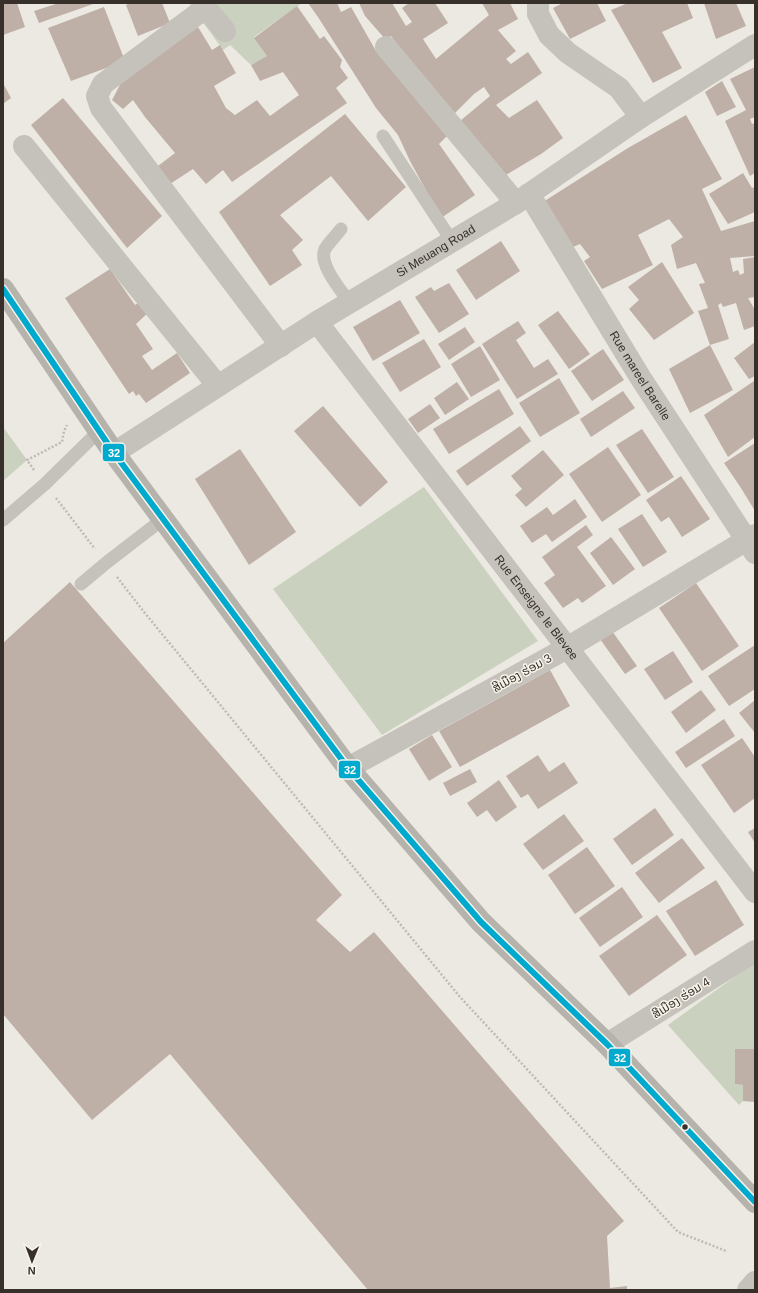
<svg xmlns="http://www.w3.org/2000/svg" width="758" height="1293" font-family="Helvetica,'Noto Sans Lao',sans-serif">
	<rect width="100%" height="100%" fill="#ece9e2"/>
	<g fill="#cad1be">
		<path d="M189,3H302L254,37L267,56L251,65L230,45L223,50Z"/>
		<path d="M3,427L27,460L3,481Z"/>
		<path d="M424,487L538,641L382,735L273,589Z"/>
		<path d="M755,962V1049H735V1084L743,1085V1101L739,1105L668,1025Z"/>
	</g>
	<g fill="#beb0a6">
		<path d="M3,3H17L25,27L3,35Z"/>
		<path d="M59,3H96L39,23L34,11Z"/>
		<path d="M130,3H162L170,23L138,36L126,5Z"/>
		<path d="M308,3H337L341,12L351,7L376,51L447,136L439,144L475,195L441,218L410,161L398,135L376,108L318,17Z"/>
		<path d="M359,3H392L406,26L412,22L402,8L409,3H435L448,23L423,39L436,59L489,15L482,3H510L518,19L498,30L516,51L506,59L511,64L528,52L542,73L496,105L509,118L537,100L563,138L541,154L506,175L460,121L490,96L484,87L474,94L453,115L419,74L391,36L386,40L365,16Z"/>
		<path d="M563,3H597L606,21L570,39L553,8Z"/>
		<path d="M628,3H687L693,18L662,32L682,68L653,83L611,10Z"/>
		<path d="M704,3H736L746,26L716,39Z"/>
		<path d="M297,6L320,39L324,36L342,60L340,67L348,78L336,88L347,103L232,182L223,170L206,184L193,169L170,184L158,166L175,153L145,117L133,100L123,109L112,100L121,83L198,27L212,50L220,45L236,73L214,86L226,108L235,115L257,100L270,116L299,95L283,72L260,81L251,65L267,56L254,38Z"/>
		<path d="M104,7L125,61L71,81L48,28Z"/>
		<path d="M755,67V117L750,119L752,124L755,123V173L750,176L725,121L746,110L730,79Z"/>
		<path d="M722,81L736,107L717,116L705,92Z"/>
		<path d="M3,83L11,98L3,104Z"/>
		<path d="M63,98L162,216L127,248L31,125Z"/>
		<path d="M345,114L406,187L368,221L331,176L280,215L303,240L292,250L302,265L270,286L219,212Z"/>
		<path d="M686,115L722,179L702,189L721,231L755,221V256L730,258L733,272L738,270L740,275L744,273L743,259L755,257V297L748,298L755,310V326L744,330L736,303L723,307L721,303L718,305L729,339L710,345L733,390L690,413L669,369L710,345L698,311L708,308L699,284L705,283L696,263L677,269L671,245L683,237L669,219L638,235L653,265L602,289L584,261L590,257L580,244L573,247L543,202L628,148Z"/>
		<path d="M743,173L752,188L755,187V212L728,224L709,194Z"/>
		<path d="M501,241L520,271L476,300L456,270Z"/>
		<path d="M662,262L694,313L654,340L629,309L639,300L628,287Z"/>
		<path d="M110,269L135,305L141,301L150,311L136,324L153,349L142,356L152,370L177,353L190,373L146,403L139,394L136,396L133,391L129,394L65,298Z"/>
		<path d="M449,283L469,314L439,333L415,297L431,287L434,291Z"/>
		<path d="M400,300L420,333L373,361L353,327Z"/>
		<path d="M558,311L590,354L569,369L538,325Z"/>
		<path d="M518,321L526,333L516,340L534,368L548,359L558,374L517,399L482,344Z"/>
		<path d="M465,327L475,342L449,360L438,344Z"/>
		<path d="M424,339L441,367L400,392L382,363Z"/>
		<path d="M755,342V376L749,379L734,358Z"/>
		<path d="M480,346L500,380L471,397L451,364Z"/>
		<path d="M603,349L624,380L592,401L571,371Z"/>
		<path d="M559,378L580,413L540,437L519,403Z"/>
		<path d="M754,381L755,382V437L728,457L704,415Z"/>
		<path d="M457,382L469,399L445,415L434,398Z"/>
		<path d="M499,389L514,414L449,454L433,429Z"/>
		<path d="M623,391L635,408L591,437L580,419Z"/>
		<path d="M430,404L440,418L418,433L408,419Z"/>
		<path d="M323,406L388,482L360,507L294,431Z"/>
		<path d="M520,426L531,441L467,486L456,471Z"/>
		<path d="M642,429L674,477L648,493L616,445Z"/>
		<path d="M755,443V511L741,488L724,463Z"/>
		<path d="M608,447L641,495L602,522L569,474Z"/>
		<path d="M240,449L296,532L249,565L195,479Z"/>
		<path d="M543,450L564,475L526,507L515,495L522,489L511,476Z"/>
		<path d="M681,476L710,519L682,537L669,517L661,522L646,500Z"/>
		<path d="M575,499L587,517L552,542L546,534L532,543L520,526L547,507L553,515Z"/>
		<path d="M642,514L667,552L643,567L618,529Z"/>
		<path d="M586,525L593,535L577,547L606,586L582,603L578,598L563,608L544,583L555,575L542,557Z"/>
		<path d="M611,537L635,569L613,585L590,553Z"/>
		<path d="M70,582L342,895L316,920L350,952L374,932L624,1221L607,1236L610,1288L627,1286V1290H368L170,1054L92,1120L3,1014V643Z"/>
		<path d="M696,583L739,646L702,671L659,608Z"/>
		<path d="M612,631L637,666L625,674L600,639Z"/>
		<path d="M755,645V689L729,706L708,676Z"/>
		<path d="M673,651L693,682L665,700L644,669Z"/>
		<path d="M550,670L570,706L460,767L439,731Z"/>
		<path d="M701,690L716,710L686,733L671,712Z"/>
		<path d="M755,700V733L739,713Z"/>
		<path d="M724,719L735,736L686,768L675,752Z"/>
		<path d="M432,735L452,767L429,781L409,749Z"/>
		<path d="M742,738L755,757V798L734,813L701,765Z"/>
		<path d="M538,755L549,772L564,762L578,783L538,809L528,794L521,798L506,776Z"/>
		<path d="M470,769L477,782L450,796L443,783Z"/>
		<path d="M499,780L517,807L496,822L487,810L477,817L467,803Z"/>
		<path d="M655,808L674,835L632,865L613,839Z"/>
		<path d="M564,814L584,841L543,870L523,844Z"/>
		<path d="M755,828V843L748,832Z"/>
		<path d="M682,838L705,868L659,903L635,873Z"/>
		<path d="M587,847L615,886L575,914L548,875Z"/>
		<path d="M716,880L744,925L695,956L666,911Z"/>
		<path d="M622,887L643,917L600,947L579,918Z"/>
		<path d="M657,915L687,955L629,996L599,956Z"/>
		<path d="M735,1049H755V1102L743,1101V1085L735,1084Z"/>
	</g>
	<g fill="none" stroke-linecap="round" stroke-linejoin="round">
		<g stroke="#bebab4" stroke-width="2.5" stroke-dasharray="2 2" stroke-linecap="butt">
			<path d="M34,470L27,460L62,442L64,431L67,425"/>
			<path d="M56,498L95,549"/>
			<path d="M117,577L144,612L460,997L678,1232L726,1251"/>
		</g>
		<g stroke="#c5c1bb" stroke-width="13">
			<path d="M383,136L452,241"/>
			<path d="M341,229C336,236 329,242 325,249C318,264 341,290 349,302"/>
			<path d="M3,520L45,484L99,431"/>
			<path d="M81,584L106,563L163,519"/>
		</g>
		<g stroke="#c5c1bb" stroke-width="22">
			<path d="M538,3V14L549,35L568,53L619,88L641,117"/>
			<path d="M225,31L210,13L200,12L103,84L97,96L101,108L281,346"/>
			<path d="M386,47L516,203"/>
			<path d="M24,146L218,386"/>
			<path id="s1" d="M529,194L640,377L755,553"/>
			<path id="s2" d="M317,322L755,892"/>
			<path id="s3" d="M114,453L317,322L516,203L641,117L755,45"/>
			<path d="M348,768L567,648L755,535"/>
			<path d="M607,1044L755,951"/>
			<path d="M748,1290L755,1282"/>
		</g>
		<path stroke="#b6b2ac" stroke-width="22" d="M3,289L114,453L348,768L481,922L607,1044L755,1202"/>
		<defs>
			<path id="bus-1" d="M3,289L114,453L348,768L481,922L607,1044L755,1202"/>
		</defs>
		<use href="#bus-1" stroke="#f8f4ea" stroke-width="9"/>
		<use href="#bus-1" stroke="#00a9ce" stroke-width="6"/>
	</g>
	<circle fill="#362f2a" stroke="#f8f4ea" stroke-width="1.5" cx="685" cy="1127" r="3.5"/>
	<g text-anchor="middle" stroke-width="3" stroke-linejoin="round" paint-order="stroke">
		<g font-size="12" fill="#362f2a" stroke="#f8f4ea">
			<text dy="4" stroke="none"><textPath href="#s3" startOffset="380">Si Meuang Road</textPath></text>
			<text dy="4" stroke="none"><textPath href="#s1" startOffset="213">Rue mareel Barelle</textPath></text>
			<text dy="4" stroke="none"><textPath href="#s2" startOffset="360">Rue Enseigne le Blevee</textPath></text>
			<text transform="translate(522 673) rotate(-29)" y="4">ສີເມືອງ ຮ່ອມ 3</text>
			<text transform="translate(681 998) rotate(-32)" y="4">ສີເມືອງ ຮ່ອມ 4</text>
		</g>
	</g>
	<g stroke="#f8f4ea" stroke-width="1.5">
		<rect x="102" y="443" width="23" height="19" rx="4" fill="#00a9ce"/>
		<rect x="338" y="760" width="23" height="19" rx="4" fill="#00a9ce"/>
		<rect x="608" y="1048" width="23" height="19" rx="4" fill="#00a9ce"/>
	</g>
	<g font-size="11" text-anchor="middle" font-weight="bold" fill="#fff">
		<text x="114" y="457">32</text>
		<text x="350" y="774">32</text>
		<text x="620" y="1062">32</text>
	</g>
	<rect width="758" height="1293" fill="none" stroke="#362f2a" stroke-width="8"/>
	<g transform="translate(32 1261) rotate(181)" stroke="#f8f4ea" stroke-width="3" paint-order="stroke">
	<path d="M0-3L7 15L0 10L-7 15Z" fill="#362f2a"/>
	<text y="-6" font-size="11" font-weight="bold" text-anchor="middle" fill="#362f2a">N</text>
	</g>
</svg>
